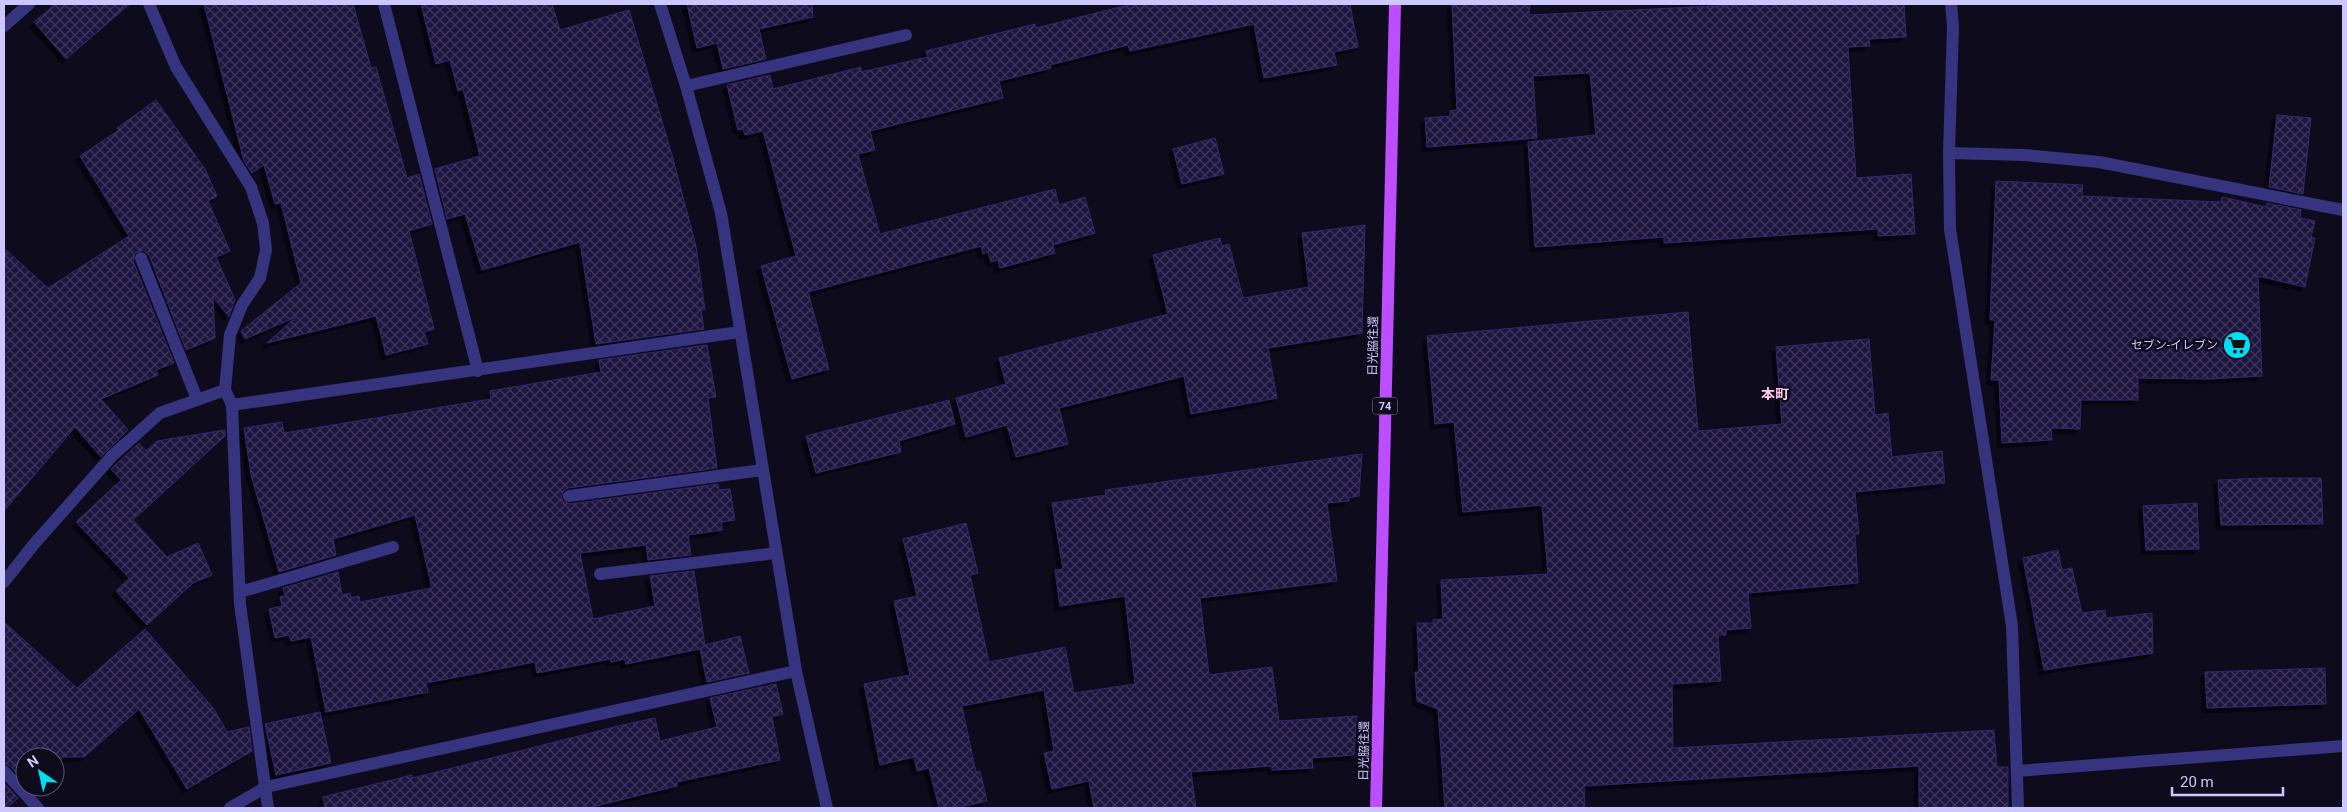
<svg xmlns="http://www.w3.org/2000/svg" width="2347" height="812" font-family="Roboto,'Noto Sans JP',sans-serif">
	<defs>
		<pattern id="building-cross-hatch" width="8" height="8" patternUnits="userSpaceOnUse" patternTransform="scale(1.25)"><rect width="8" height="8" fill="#1e163f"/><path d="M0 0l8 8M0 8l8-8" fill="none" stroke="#3e365c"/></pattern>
		<filter id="shadow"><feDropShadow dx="-4.5" dy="4.5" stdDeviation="0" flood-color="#0009"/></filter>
	</defs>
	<rect width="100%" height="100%" fill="#0e0b1d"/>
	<g fill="url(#building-cross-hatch)" stroke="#34276c" filter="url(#shadow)">
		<path d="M55,4H130L66,59L34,22Z"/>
		<path d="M204,4H353L371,68L376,67L407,178L419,174L432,224L409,231L434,329L424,332L428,344L386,355L376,316L267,343L296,317L245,339L241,331L301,283L281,203L275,204L264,165L252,173L244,161Z"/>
		<path d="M421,4H552L560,30L629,10L672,155L696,246L705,310H701L704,329L596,344L580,242L482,270L465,214L447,219L435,169L480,156L463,89L458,91L450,60L436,64Z"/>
		<path d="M687,4H812L813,17L759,29L766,59L723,69L717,43L697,48Z"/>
		<path d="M1132,4H1350L1358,47L1334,52L1337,65L1264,78L1254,24L1130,51L1128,45L1050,65L1051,68L999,81L1003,98L870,131L875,150L858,154L880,234L1055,189L1059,205L1085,197L1095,233L1053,245L1055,253L1000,268L998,260L991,262L988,252L983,254L981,246L808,292L829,369L792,379L761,266L796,256L763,131L745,135L743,129L738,130L727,85L770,75L773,89L861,67V72L928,57L926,51L1035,24L1036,28Z"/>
		<path d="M1452,4H1530L1529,15L1756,4H1904L1906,37L1869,39L1870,46L1848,47L1856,178L1911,174L1915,234L1878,236V229L1664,243V237L1535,247L1528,142L1596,135L1590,73L1533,76L1537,138L1427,147L1425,118L1450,116V111L1457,110Z"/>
		<path d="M156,100L205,169L217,196L208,201L230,251L216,257L235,300L229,317L213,297L215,338L186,350L149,255L143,250L135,253L133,261L174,363L156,370L158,375L101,399L128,430L101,457L75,427L4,511V248L48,288L129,236L80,156L119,130L117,128Z"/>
		<path d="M2277,115L2311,118L2303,194L2269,187Z"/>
		<path d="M1215,138L1224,174L1182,184L1173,149Z"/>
		<path d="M1996,181L2083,185L2082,196L2221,202L2222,197L2266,207L2267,203L2301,210L2300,218L2315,221L2311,237L2315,238L2305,287L2258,276L2262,376L2209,379L2138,378V400H2081L2080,429L2051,428L2052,440L2002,443L1999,380H1991L1995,320H1990Z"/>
		<path d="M1365,225L1362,333L1268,348L1277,398L1191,414L1184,376L1059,408L1068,444L1016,457L1007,425L966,437L956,398L1006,384L999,358L1168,314L1153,255L1220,238L1222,246L1229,244L1243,298L1309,287L1302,233Z"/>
		<path d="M1688,312L1698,431L1782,424L1776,347L1869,339L1875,415L1888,413L1892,457L1942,451L1945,483L1855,492L1859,534H1855L1858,583L1748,593L1751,628L1726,630V635H1718L1721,681L1672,684L1673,748L1994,730L1997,767H2008V808H1919V766L1584,786L1585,808H1445L1438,709L1417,701L1415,672H1419L1417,623H1433V620L1443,619L1441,580L1548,574L1542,505L1463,512L1454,422L1435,424L1427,336Z"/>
		<path d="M707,345L716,397L708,398L717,468L568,488L564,490L561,497L563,501L570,504L718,484L719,490L730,489L735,520L722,522V530L688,535L691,555L648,560L646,545L580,553L593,619L655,606L650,576L694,571L705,645L740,636L749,673L707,682L700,649L626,664L625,659L611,662L610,659L537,673L535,662L426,683L428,692L326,712L311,637L291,641L289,635L275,638L269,609L282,606L280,597L285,596L283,588L338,572L342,595L350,593L351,598L359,596L360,602L432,588L415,515L333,539L336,555L279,572L251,475L244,428L282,422L284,433L491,399L490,391L601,372L599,360Z"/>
		<path d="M949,400L955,424L899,441L901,452L816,473L806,436Z"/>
		<path d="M225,430V436L133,520L167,557L198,543L212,575L193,583L147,625L116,591L129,578L76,522L121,480L111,469L139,443L146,451L157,441Z"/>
		<path d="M1362,454L1359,496L1349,498V501L1327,503L1337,581L1200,598L1209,675L1272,667L1279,721L1357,716L1354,755L1312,758L1313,768L1272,770L1271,766L1191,772L1196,808H1094L1089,781L1052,789L1044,753L1054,751L1044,690L962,706L976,772L980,771L987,801L955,808H939L929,768L917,771L914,757L880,765L864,684L910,675L894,601L917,596L903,539L966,523L978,573L970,575L989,662L1065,647L1074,693L1135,684L1125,596L1060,606L1055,570L1063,569L1052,503L1106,495L1105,490Z"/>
		<path d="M2263,478H2321L2323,524L2221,525L2218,480Z"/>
		<path d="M2197,503L2199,549L2146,550L2143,506Z"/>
		<path d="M2058,550L2062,570L2072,568L2082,613L2105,610L2106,618L2152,613L2153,653L2044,670L2023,558Z"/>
		<path d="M4,622L77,688L145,629L214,709L227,732L249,727L252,751L187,789L139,709L84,757H63L55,765V757H25V782L10,766L4,763Z"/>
		<path d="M2325,668L2326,704L2207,708L2205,672Z"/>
		<path d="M776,684L783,714L772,717L780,760L677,782V786L588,808H325L323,797L412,775L413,778L618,726L655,718L660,741L717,727L710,698Z"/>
		<path d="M320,712L331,763L276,775L265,724Z"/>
		<path d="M4,783L18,798L7,808H4Z"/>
	</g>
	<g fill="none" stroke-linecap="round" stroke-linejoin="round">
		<g stroke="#36347f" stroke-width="12">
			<path d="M686,86L906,35"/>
			<path d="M141,258L197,399"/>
			<path d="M569,496L762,470"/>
			<path d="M600,574L776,553"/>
			<path d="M240,592L393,547"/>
		</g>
		<g stroke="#36347f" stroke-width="12">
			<path d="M149,4L176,67L251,187L263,223L266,250L260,278L242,305L230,335L225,390L232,405L240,604L268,808"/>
			<path d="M384,4L478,371"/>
			<path d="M660,4L686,86L721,213L796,671L827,808"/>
			<path d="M1951,4L1953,26L1949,153L1950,229L2012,626L2018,808"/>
			<path d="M4,26L29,4"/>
			<path d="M1949,153L2025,155L2099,162L2343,210"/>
			<path d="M232,405L739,332"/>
			<path d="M4,582L34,544L112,456L160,413L225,390"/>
			<path d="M4,771L38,808"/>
			<path d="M2017,771L2343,746"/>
			<path d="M230,808L266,787L796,671"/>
		</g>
		<path stroke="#bc4eff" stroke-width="12" d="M1376,808L1395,4"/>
	</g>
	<defs>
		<symbol id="supermarket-disc" viewBox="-11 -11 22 22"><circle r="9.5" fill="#00dcf2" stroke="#0e0b1d"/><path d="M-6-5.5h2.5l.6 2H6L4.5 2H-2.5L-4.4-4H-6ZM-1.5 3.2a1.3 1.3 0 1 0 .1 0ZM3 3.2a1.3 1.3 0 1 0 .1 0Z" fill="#111"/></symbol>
	</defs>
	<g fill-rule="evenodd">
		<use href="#supermarket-disc" x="2221" y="329" width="32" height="32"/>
	</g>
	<g text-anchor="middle" stroke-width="5" stroke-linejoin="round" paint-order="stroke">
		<rect fill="#0e0b1d" stroke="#948fbb" stroke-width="1" x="1372.5" y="397.5" width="25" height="17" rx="4"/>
		<g font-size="11" font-weight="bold" fill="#cdc7ff">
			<text x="1385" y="410">74</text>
		</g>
		<g font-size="12" fill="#cdc7ff" stroke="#0e0b1d" text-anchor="end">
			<text x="2218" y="349">セブン-イレブン</text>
		</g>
		<g font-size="12" fill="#cdc7ff" stroke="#0e0b1d">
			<text transform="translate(1373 346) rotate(-89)" y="4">日光脇往還</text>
			<text transform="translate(1364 751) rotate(-89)" y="4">日光脇往還</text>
		</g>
		<g font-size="14" font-weight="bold" fill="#ffc9ec" stroke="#0e0b1d">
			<text x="1775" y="399">本町</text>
		</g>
	</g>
	<rect width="2347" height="812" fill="none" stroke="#cdc7ff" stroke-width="10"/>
	<g transform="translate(40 772) rotate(326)"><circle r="24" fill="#0e0b1d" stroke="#5a5677"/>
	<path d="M0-4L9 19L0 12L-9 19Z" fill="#00dcf2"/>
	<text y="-8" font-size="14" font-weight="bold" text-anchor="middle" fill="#cdc7ff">N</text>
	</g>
	<path d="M2172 787v8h111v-8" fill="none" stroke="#cdc7ff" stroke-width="2.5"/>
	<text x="2180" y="787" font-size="15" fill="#cdc7ff" stroke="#0e0b1d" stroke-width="4" paint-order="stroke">20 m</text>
</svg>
